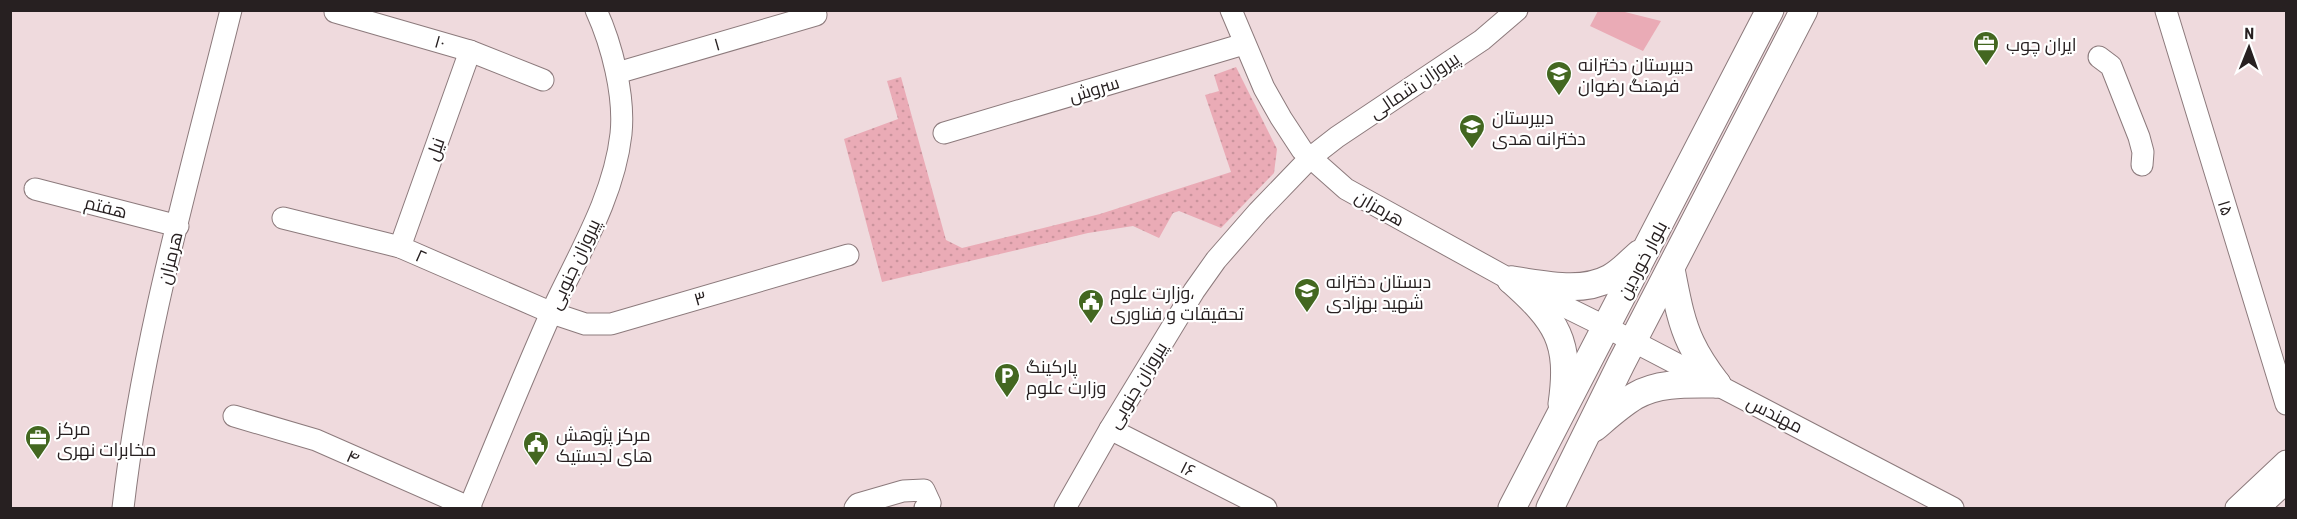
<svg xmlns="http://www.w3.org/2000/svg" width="2297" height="519" viewBox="0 0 2297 519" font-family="'Roboto Condensed',Cairo,sans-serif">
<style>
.green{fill:#eaabb6}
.park{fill:url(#park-dots)}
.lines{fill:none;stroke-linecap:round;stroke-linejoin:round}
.minor-casing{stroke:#8c7a7c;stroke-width:23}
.major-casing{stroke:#8c7a7c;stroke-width:29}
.minor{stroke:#fff;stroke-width:21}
.major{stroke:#fff;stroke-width:27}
.labels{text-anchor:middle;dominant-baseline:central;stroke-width:4.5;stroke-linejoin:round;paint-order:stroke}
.street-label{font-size:18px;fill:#272021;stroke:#fff}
.poi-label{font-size:18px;fill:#272021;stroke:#fff;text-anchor:start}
</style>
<defs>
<pattern id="park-dots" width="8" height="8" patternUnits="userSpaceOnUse" patternTransform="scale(1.5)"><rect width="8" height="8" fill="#eaabb6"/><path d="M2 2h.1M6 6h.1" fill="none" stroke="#c9939c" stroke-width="1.8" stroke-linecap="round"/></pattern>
</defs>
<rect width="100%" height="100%" fill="#efdadd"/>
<!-- green -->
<path class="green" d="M1598 11H1621L1661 21 1643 51 1590 26Z"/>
<!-- park -->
<path class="park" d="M1236 67 1277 149 1274 173 1221 228 1179 211 1173 213 1159 238 1133 226 1088 233 882 282 844 139 898 119 887 81 901 77 946 240 962 248 1100 214 1231 172 1205 95 1219 91 1214 75Z"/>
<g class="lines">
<defs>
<g id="minor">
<path d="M1231 10 1264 88 1281 118 1302 150 1346 189 1511 280 1606 327 1953 508"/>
<path d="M2166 11 2286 404"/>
<path d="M335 12 470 51 543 80"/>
<path d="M2099 57 2111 66 2139 137 2143 152 2142 165"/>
<path d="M617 73 816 15"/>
<path d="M944 133 1244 44"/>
<path d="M35 189 178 226"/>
<path d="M283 218 400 247 552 313 585 324H611L848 255"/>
<path d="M400 247 470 51"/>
<path d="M234 416 316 440 471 508"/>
<path d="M1110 429 1266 508"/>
<path d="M123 508C142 340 190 175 231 10"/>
<path d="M469 508C496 443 523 376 552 311 578 255 614 197 621 134 625 96 612 45 596 10"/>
<path d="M855 508 858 504 903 491 924 490 930 503 925 508"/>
<path d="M1065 508 1110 429 1194 291 1216 260 1258 212 1310 158 1337 137 1482 40 1517 10"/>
<path d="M2236 508 2286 461"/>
<path d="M2259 508 2286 483"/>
</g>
<g id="major">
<path d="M1671 269C1676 294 1680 320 1691 343 1698 358 1707 371 1717 384"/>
<path d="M1511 280C1557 321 1571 341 1562 404"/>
<path d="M1511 280C1542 284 1581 294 1610 278 1621 272 1630 262 1639 254"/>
<path d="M1594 428C1607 417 1620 405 1635 396 1659 382 1689 384 1717 384"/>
<path d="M1512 508 1770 10"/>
<path d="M1550 508 1621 364 1804 10"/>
</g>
</defs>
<!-- minor casing -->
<use href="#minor" class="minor-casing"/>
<!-- major casing -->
<use href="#major" class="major-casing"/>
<!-- minor -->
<use href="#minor" class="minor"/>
<!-- major -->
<use href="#major" class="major"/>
</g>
<!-- icons -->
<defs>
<symbol id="office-pin" viewBox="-11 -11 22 30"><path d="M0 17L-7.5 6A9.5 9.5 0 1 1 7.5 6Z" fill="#436720" stroke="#fff"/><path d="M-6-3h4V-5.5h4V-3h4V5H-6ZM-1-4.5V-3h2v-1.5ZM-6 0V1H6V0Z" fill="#fff"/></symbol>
<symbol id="school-pin" viewBox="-11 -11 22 30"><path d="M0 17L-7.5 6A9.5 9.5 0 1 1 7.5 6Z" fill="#436720" stroke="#fff"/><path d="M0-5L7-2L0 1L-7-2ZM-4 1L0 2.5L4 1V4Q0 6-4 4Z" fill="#fff"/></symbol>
<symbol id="civic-pin" viewBox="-11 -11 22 30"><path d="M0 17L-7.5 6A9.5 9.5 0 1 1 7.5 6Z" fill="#436720" stroke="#fff"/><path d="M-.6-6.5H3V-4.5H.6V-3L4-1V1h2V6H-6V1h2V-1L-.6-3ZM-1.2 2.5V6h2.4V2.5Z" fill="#fff"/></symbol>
<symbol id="parking-pin" viewBox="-11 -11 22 30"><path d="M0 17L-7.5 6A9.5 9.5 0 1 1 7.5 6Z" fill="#436720" stroke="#fff"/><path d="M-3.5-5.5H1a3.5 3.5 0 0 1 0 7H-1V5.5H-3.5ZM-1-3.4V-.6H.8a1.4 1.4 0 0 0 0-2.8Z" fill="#fff"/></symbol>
</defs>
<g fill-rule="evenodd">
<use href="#office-pin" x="1971" y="29" width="30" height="40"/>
<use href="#school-pin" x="1544" y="59" width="30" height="40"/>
<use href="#school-pin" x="1457" y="112" width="30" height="40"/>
<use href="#school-pin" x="1292" y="276" width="30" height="40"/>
<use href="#civic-pin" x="1076" y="287" width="30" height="40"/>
<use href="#parking-pin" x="992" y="361" width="30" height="40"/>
<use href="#office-pin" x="23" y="423" width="30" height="40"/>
<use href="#civic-pin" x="521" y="429" width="30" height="40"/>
</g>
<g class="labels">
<!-- street labels -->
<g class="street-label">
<text transform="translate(440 42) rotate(16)">۱۰</text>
<text transform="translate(717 44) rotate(-16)">۱</text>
<text transform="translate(1414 85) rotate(-34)">پیروزان شمالی</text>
<text transform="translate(1094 89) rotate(-17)">سروش</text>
<text transform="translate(435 149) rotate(-70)">نیل</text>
<text transform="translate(106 207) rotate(14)">هفتم</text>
<text transform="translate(1380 208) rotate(30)">هرمزان</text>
<text transform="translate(2226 208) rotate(73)">۱۵</text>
<text transform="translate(421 256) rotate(24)">۲</text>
<text transform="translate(170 258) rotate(-76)">هرمزان</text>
<text transform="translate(1642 260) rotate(-62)">بلوار خوردین</text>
<text transform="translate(574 264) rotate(-65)">پیروزان جنوبی</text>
<text transform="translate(700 298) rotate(-16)">۳</text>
<text transform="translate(1137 385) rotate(-59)">پیروزان جنوبی</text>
<text transform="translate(1775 414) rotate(27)">مهندس</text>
<text transform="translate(353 457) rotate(24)">۴</text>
<text transform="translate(1188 469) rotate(27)">۱۶</text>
</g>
<!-- poi labels -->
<g class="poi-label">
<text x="2006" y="44">ایران چوب</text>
<text x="1578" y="64">دبیرستان دخترانه<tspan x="1578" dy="21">فرهنگ رضوان</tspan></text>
<text x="1492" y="117">دبیرستان<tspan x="1492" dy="21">دخترانه هدی</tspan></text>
<text x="1326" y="281">دبستان دخترانه<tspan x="1326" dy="21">شهید بهزادی</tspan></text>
<text x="1110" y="292">وزارت علوم،<tspan x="1110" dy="21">تحقیقات و فناوری</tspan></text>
<text x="1026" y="366">پارکینگ<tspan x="1026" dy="21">وزارت علوم</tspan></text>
<text x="57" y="428">مرکز<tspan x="57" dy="21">مخابرات نهری</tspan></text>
<text x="556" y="434">مرکز پژوهش<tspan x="556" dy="21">های لجستیک</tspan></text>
</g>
</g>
<!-- border -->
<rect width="2297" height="519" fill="none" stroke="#272021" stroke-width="24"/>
<!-- north arrow -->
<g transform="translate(2249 48) rotate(1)" stroke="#ffffff" stroke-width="4.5" paint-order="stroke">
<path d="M0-4.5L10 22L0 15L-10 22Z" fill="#272021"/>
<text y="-9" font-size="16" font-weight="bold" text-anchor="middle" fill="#272021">N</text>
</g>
</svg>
